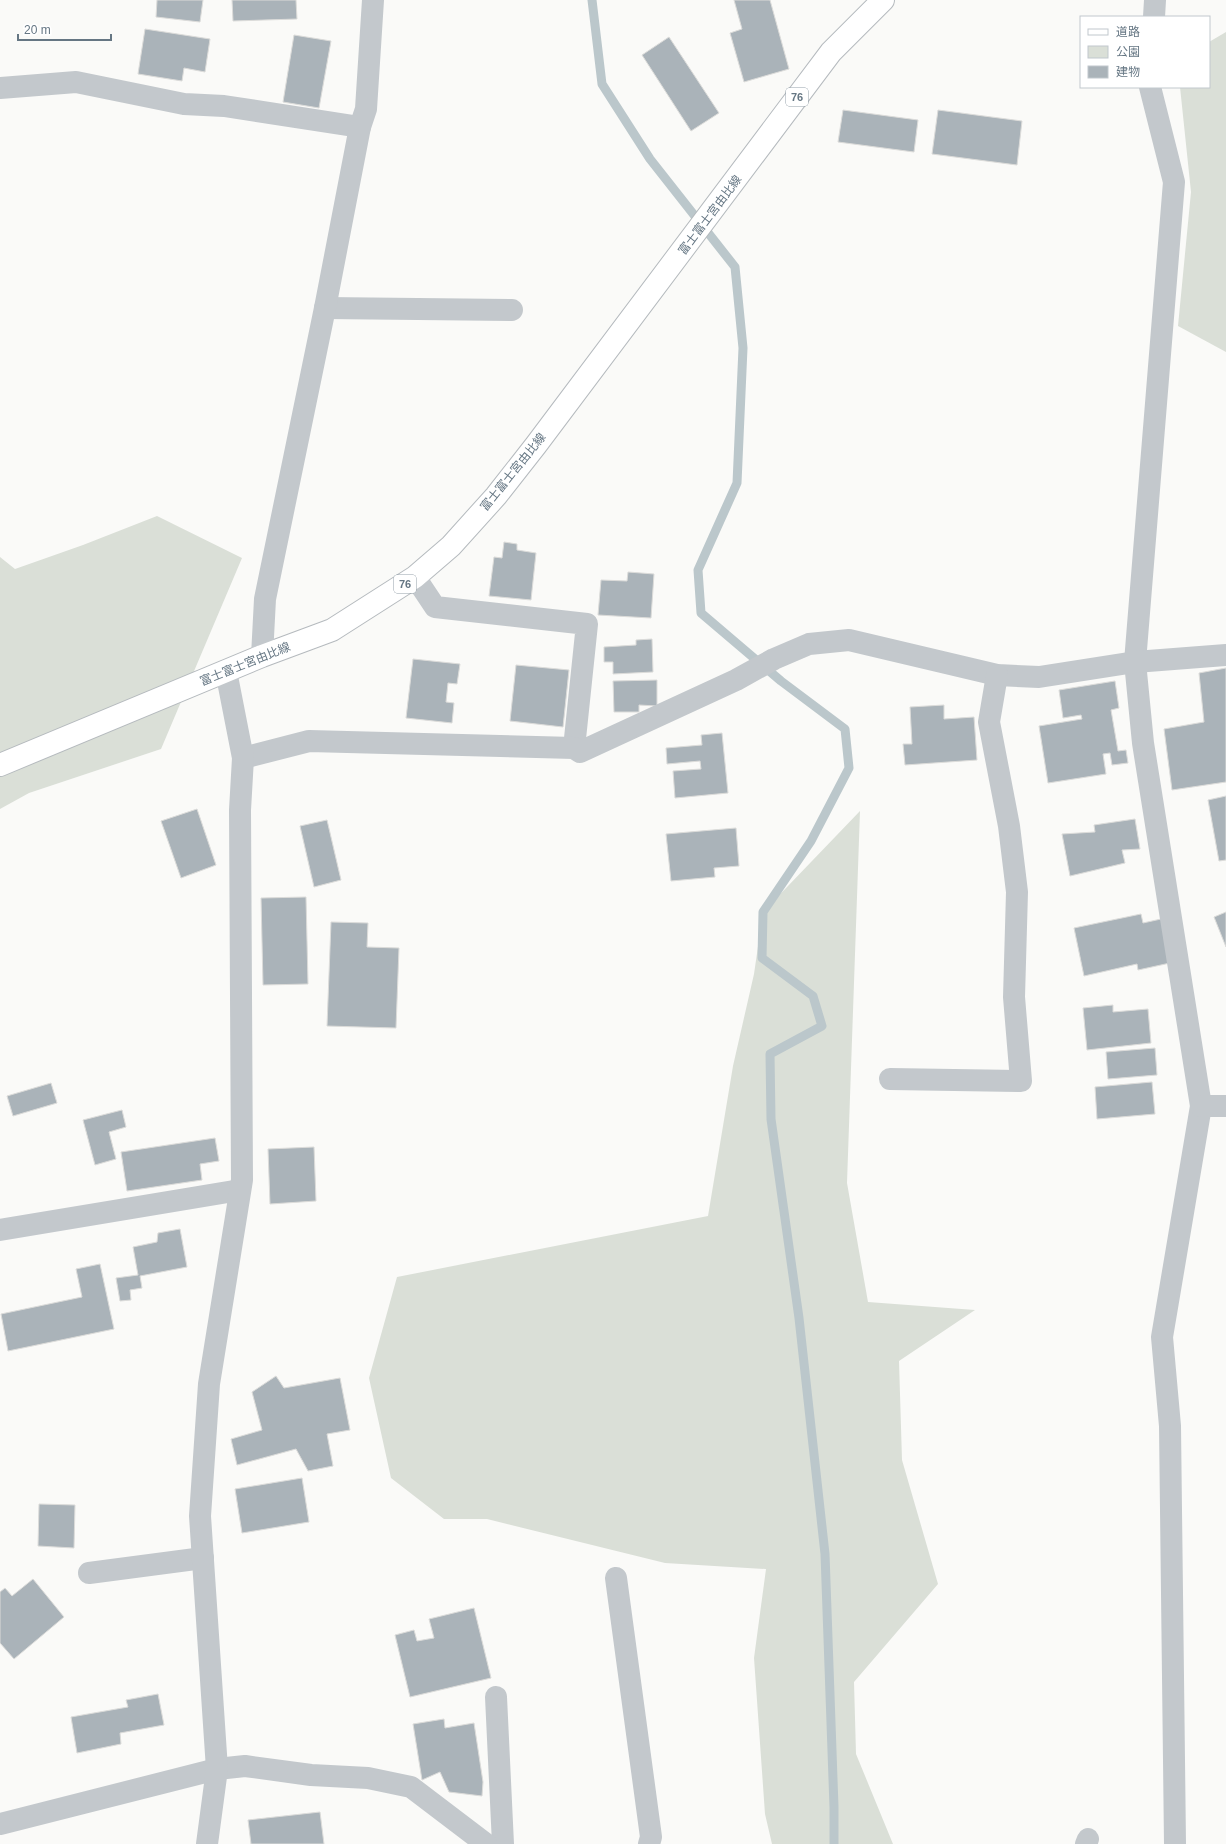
<svg xmlns="http://www.w3.org/2000/svg" width="1226" height="1844" viewBox="0 0 1226 1844" font-family="Arial,'Noto Sans JP',sans-serif">
<style>
.green{fill:#dadfd7}
.lines{fill:none;stroke-linecap:round;stroke-linejoin:round}
.stream{stroke:#bbc7cb;stroke-width:9}
.building{fill:#aab3b9;stroke:#dcdcda}
.major-casing{stroke:#b5babe;stroke-width:24}
.minor{stroke:#c3c8cc;stroke-width:22}
.major{stroke:#fff;stroke-width:22}
.labels{text-anchor:middle;dominant-baseline:central;stroke-width:4;stroke-linejoin:round;paint-order:stroke}
.shield{fill:#fff;stroke:#939fa8;stroke-width:1}
.shield-label{font-size:11px;font-weight:bold;fill:#657683}
.street-label{font-size:12px;fill:#657683;stroke:#fff}
</style>
<rect width="100%" height="100%" fill="#fafaf8"/>
<!-- green -->
<g class="green">
<path d="M1226 32V352L1178 326 1191 192 1180 87H1209V42Z"/>
<path d="M157 516 242 558 161 749 29 793 0 809V557L15 569 83 545Z"/>
<path d="M860 811 847 1183 868 1302 975 1310 899 1361 902 1460 938 1584 854 1682 856 1754 893 1844H772L765 1814 754 1658 766 1569 665 1563 487 1519H444L391 1478 369 1378 397 1277 708 1216 733 1066 754 974 763 912Z"/>
</g>
<g class="lines">
<!-- stream -->
<path class="stream" d="M592 0 602 84 650 159 735 267 743 348 737 483 698 570 701 613 781 681 845 729 849 768 811 841 763 912 762 958 813 996 822 1026 770 1054 771 1119 799 1318 825 1554 834 1807V1844"/>
</g>
<!-- building -->
<g class="building">
<path d="M157 0H203L200 22 156 17Z"/>
<path d="M232 0H296L297 19 233 21Z"/>
<path d="M734 0H770L789 69 744 82 730 33 742 29Z"/>
<path d="M145 29 210 39 205 72 184 68 182 81 138 74Z"/>
<path d="M294 35 331 41 319 108 283 102Z"/>
<path d="M669 37 719 113 691 131 642 55Z"/>
<path d="M843 110 918 120 914 152 838 142Z"/>
<path d="M938 110 1022 121 1017 165 932 154Z"/>
<path d="M504 542 517 544V550L536 553 531 600 489 596 494 557 502 558Z"/>
<path d="M628 572 654 574 651 618 598 615 601 580 627 581Z"/>
<path d="M652 639 653 672 613 674V662H604V647L636 645V640Z"/>
<path d="M413 659 460 664 457 684 448 683 446 702 454 703 452 723 406 718Z"/>
<path d="M516 665 569 670 563 727 510 721Z"/>
<path d="M1226 668V782L1172 790 1164 729 1204 722 1199 673Z"/>
<path d="M657 680V706L639 705V712H614L613 681Z"/>
<path d="M1115 681 1119 708 1111 710 1118 751 1126 750 1128 763 1112 765 1110 753 1103 754 1106 774 1048 783 1039 726 1082 719 1081 715 1063 718 1059 690Z"/>
<path d="M944 705V719L974 717 977 760 905 765 903 744H912L910 707Z"/>
<path d="M722 733 728 793 675 798 673 771 701 769 700 761 667 764 666 748 702 745 701 735Z"/>
<path d="M1226 796V860L1219 861 1208 800Z"/>
<path d="M197 809 216 865 181 878 161 821Z"/>
<path d="M1135 819 1140 849 1122 850 1125 863 1070 876 1062 834 1095 832 1094 825Z"/>
<path d="M327 820 341 880 314 887 300 826Z"/>
<path d="M736 828 739 866 714 868 715 877 671 881 666 834Z"/>
<path d="M306 897 308 984 263 985 261 898Z"/>
<path d="M1226 912V947L1214 917Z"/>
<path d="M1141 914 1143 923 1161 919 1170 963 1138 970 1137 964 1084 976 1074 928Z"/>
<path d="M331 922 368 923 367 947 399 948 396 1028 327 1026Z"/>
<path d="M1113 1005V1012L1148 1009 1151 1043 1087 1050 1083 1008Z"/>
<path d="M1155 1048 1157 1075 1108 1079 1106 1052Z"/>
<path d="M1152 1082 1155 1114 1097 1119 1095 1087Z"/>
<path d="M51 1083 57 1103 13 1116 7 1096Z"/>
<path d="M122 1110 126 1127 109 1132 116 1159 95 1165 83 1120Z"/>
<path d="M215 1138 219 1161 200 1164 202 1180 127 1191 121 1152Z"/>
<path d="M314 1147 316 1201 270 1204 268 1149Z"/>
<path d="M180 1229 187 1267 140 1276 142 1288 130 1290 131 1300 120 1301 116 1278 138 1275 133 1247 157 1242 158 1233Z"/>
<path d="M100 1264 114 1329 8 1351 1 1314 82 1297 76 1269Z"/>
<path d="M276 1376 284 1388 340 1378 350 1430 327 1434 333 1466 308 1471 296 1449 237 1465 231 1439 262 1430 252 1392Z"/>
<path d="M302 1478 309 1522 242 1533 235 1489Z"/>
<path d="M39 1504 75 1505 74 1548 38 1546Z"/>
<path d="M33 1579 64 1617 14 1659 0 1643V1592L5 1588 12 1596Z"/>
<path d="M474 1608 491 1678 410 1697 395 1635 414 1630 417 1641 434 1638 429 1619Z"/>
<path d="M158 1694 164 1725 120 1733 121 1744 77 1753 71 1717 128 1707 126 1700Z"/>
<path d="M444 1719 445 1728 474 1723 483 1782 482 1796 449 1792 440 1772 422 1780 413 1724Z"/>
<path d="M320 1812 324 1844H251L248 1820Z"/>
</g>
<g class="lines">
<defs>
<path id="major" d="M0 765 262 656 332 630 415 577 451 546 496 496 536 445 831 52 883 0"/>
</defs>
<!-- major casing -->
<use href="#major" class="major-casing"/>
<!-- minor -->
<g class="minor">
<path d="M1154 17 1155 0"/>
<path d="M1150 87 1174 182 1135 662 1143 743 1201 1106 1162 1337 1170 1426 1175 1844"/>
<path d="M0 88 76 82 184 104 224 106 360 127"/>
<path d="M325 308 512 310"/>
<path d="M415 577 435 607 587 624 574 748"/>
<path d="M262 656 265 599 325 308 360 127 366 109 373 0"/>
<path d="M243 758 309 741 574 748 580 752 736 680 774 659 809 644 849 640 997 675 1039 677 1135 662 1226 655"/>
<path d="M890 1079 1021 1081 1014 997 1017 892 1009 826 989 722 997 675"/>
<path d="M1201 1106H1226"/>
<path d="M0 1230 240 1190"/>
<path d="M89 1573 203 1558"/>
<path d="M616 1578 651 1837 649 1844"/>
<path d="M496 1697 503 1844"/>
<path d="M0 1824 217 1769 245 1766 311 1775 368 1778 411 1787 486 1844"/>
<path d="M207 1844 217 1769 200 1516 209 1384 242 1180 240 810 243 758 226 671"/>
<path d="M1086 1844 1088 1839"/>
</g>
<!-- major -->
<use href="#major" class="major"/>
</g>
<g class="labels">
<!-- shield labels -->
<g class="shield">
<rect x="786" y="88" width="22" height="18" rx="3"/>
<rect x="394" y="575" width="22" height="18" rx="3"/>
</g>
<g class="shield-label">
<text x="797" y="97">76</text>
<text x="405" y="584">76</text>
</g>
<!-- street labels -->
<g class="street-label">
<text transform="translate(710 215) rotate(-53)">富士富士宮由比線</text>
<text transform="translate(513 472) rotate(-51)">富士富士宮由比線</text>
<text transform="translate(245 664) rotate(-22)">富士富士宮由比線</text>
</g>
</g>
<!-- legend -->
<rect x="1080" y="16" width="130" height="72" fill="#ffffff" stroke="#c1c8cd"/>
<rect x="1088" y="29" width="20" height="6" fill="#ffffff" stroke="#c1c8cd"/>
<text x="1116" y="36" font-size="12" fill="#657683">道路</text>
<rect x="1088" y="46" width="20" height="12" fill="#dadfd7" stroke="#c1c8cd"/>
<text x="1116" y="56" font-size="12" fill="#657683">公園</text>
<rect x="1088" y="66" width="20" height="12" fill="#aab3b9" stroke="#c1c8cd"/>
<text x="1116" y="76" font-size="12" fill="#657683">建物</text>
<!-- scale -->
<path d="M18 34v6h93v-6" fill="none" stroke="#657683" stroke-width="2"/>
<text x="24" y="34" font-size="12" fill="#657683" stroke="#ffffff" stroke-width="3" paint-order="stroke">20 m</text>
</svg>
